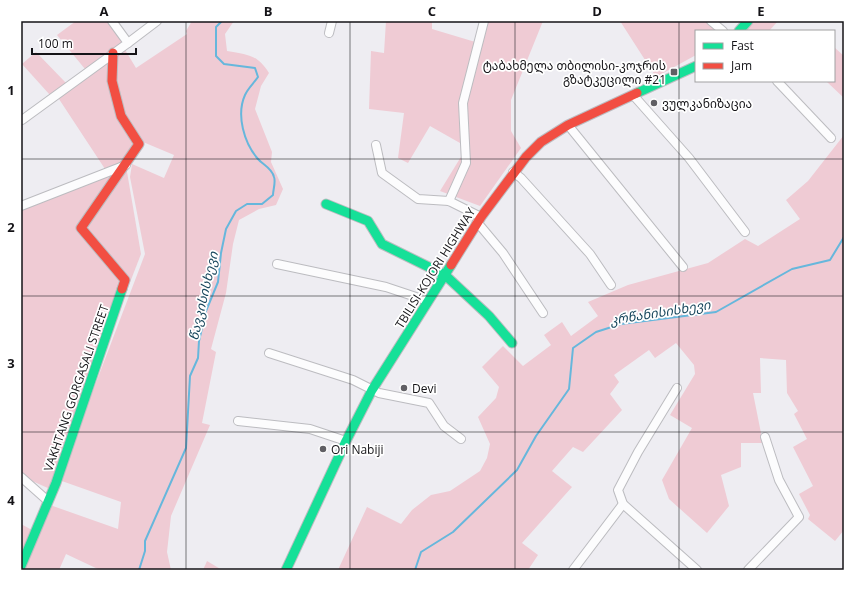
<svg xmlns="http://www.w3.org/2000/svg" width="865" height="591" viewBox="0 0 865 591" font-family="'Open Sans','Noto Sans Georgian',sans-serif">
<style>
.green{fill:#efcbd4}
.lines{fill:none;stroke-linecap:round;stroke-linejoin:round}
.stream{stroke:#66b7dc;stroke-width:2}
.street-casing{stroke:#bcbcc0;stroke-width:10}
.fast-casing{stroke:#bcbcc0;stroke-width:11}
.jam-casing{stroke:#bcbcc0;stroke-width:11}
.street{stroke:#fcfcfd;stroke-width:8}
.fast{stroke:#16e098;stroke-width:9}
.jam{stroke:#f24e42;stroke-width:9}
.grid{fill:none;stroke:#141317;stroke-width:1;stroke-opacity:0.55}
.poi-dot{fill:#605f64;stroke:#fff;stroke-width:1.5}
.labels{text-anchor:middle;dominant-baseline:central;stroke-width:3.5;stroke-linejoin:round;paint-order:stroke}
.poi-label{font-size:12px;fill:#141317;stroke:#fff;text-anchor:start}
.street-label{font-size:12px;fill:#141317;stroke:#fff}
.water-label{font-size:13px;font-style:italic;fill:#19475d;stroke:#fff}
.neatline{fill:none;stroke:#141317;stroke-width:1.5}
.grid-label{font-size:13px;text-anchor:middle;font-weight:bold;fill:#141317}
</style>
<rect width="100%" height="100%" fill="#eeedf2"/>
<!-- green -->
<g class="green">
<path d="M76 21H109L125 43 85 69 57 35Z"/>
<path d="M192 21H234L225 34 227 51C248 55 257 54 269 73L261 86 255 109 272 152 271 162 283 189 276 205 259 209 239 220 233 244 226 293 211 349 216 352 202 423 210 425 171 516 167 552 171 570H100L66 554 59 570H22L50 505 118 529 121 502 59 480 145 254 130 177 132 164 164 178 174 155 143 142 123 115 114 81 115 54 124 48 136 68 187 34 186 31Z"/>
<path d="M386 21H432V29L482 44 488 21H543L511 100V131L521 148 480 206 440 191 467 147 430 126 408 163 398 158 404 113 369 109 371 51 384 53Z"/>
<path d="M620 21H709L720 31H696V55L656 77Z"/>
<path d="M752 21H778L769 31H743Z"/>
<path d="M834 47 844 56V98L826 81H834Z"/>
<path d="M36 52 66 83 50 95 22 64Z"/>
<path d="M111 57 110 80 136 144 125 163 105 169 57 96Z"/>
<path d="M844 135V530L835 541 808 519 810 515 799 494 813 486 793 447 807 439 794 414 798 411 787 393 786 360 760 358 761 393H753L763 443H741V467L721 475 729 506 707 533 669 499 662 480 692 428 670 415 695 374 694 365 676 343 655 358 649 350 614 375 619 382 610 394 622 410 583 452 573 447 552 471 572 487 522 543 538 555 528 570H338L367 507 401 524 412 510 431 495 450 491 480 471 487 458 490 444 478 417 496 398 499 387 482 367 503 346 523 366 551 345 544 335 562 322 571 336 598 316 588 302 628 285 708 263 745 239 758 246 800 219 786 200 808 181Z"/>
<path d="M126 166 141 254 50 489 21 476V208Z"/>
<path d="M21 524 32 530 21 557Z"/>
<path d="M207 561 222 570H203Z"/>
</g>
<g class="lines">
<!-- stream -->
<g class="stream">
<path d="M139 570 145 551V541L186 448 190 376 198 358 199 341 206 311 218 282 221 253 226 229 236 211 247 204H262L273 195C273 190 276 182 274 177 272 168 263 165 258 159 244 143 236 115 245 95 248 88 254 83 258 77L255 68 224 64 216 56V27L222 21"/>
<path d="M415 570 421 552 453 532 517 470 536 436 569 389 573 348 596 332 621 324 716 312 792 269 830 260 844 237"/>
</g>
<defs>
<g id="street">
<path d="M711 21 723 31"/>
<path d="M329 33 332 21"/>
<path d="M128 43 157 21"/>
<path d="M777 81 831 138"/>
<path d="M634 96 689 158 745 232"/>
<path d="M22 120 128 43 112 21"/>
<path d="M568 125 683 267"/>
<path d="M376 145 382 173 418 199 449 201 481 217"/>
<path d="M513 172 521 178 590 254 611 285"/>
<path d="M449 201 466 163 463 103 484 21"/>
<path d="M21 206 126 165"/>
<path d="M477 222 503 253 543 313"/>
<path d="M277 264 386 287 428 301"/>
<path d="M269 353 353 380 379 393 429 403 444 426 461 439"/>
<path d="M677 388 638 452 618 490 623 504 697 570"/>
<path d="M238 421 310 429 346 441"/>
<path d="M21 477 48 501"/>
<path d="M573 570 623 504"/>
<path d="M748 570 799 517 779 480 765 437"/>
</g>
<g id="fast">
<path d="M739 31 748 21"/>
<path d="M637 93 696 66"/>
<path d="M326 204 368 221 382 244 445 275 489 316 512 343"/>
<path d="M21 566 56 483 122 289"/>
<path d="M286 570 346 441 372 390 451 265"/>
</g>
<g id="jam">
<path d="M113 53 112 81 121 116 139 144 81 228 125 280 122 289"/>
<path d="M451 265 481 217 526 157 541 142 568 125 637 93"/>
</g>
</defs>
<!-- street casing -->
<use href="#street" class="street-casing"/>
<!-- fast casing -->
<use href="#fast" class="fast-casing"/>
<!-- jam casing -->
<use href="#jam" class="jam-casing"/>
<!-- street -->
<use href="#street" class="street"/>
<!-- fast -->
<use href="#fast" class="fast"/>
<!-- jam -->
<use href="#jam" class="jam"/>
</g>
<!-- grid -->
<path class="grid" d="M186 21V570M350 21V570M515 21V570M679 21V570M21 159H844M21 296H844M21 432H844"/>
<!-- markers -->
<g class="poi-dot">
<rect x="670" y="68" width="8" height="8" rx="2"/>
<circle cx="654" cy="103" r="4"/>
<circle cx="404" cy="388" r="4"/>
<circle cx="323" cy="449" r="4"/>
</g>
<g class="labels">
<!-- poi labels -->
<g class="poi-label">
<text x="666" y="65" text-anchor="end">ტაბახმელა თბილისი-კოჯრის<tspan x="666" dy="14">გზატკეცილი #21</tspan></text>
<text x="662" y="103">ვულკანიზაცია</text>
<text x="412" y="388">Devi</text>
<text x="331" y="449">Ori Nabiji</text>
</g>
<!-- street labels -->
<g class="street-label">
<text transform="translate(435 268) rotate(-58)">TBILISI-KOJORI HIGHWAY</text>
<text transform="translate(76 388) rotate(-71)">VAKHTANG GORGASALI STREET</text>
</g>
<!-- water labels -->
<g class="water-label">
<text transform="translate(203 296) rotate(-77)">წავკისისხევი</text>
<text transform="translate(660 312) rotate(-9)">კრწანისისხევი</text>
</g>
</g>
<!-- border -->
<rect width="865" height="591" fill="none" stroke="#ffffff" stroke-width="44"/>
<!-- legend -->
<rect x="695" y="30" width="140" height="52" fill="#ffffff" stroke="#a1a1a2"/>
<rect x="703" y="43" width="20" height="6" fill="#16e098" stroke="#a1a1a2"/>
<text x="731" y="50" font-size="12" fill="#141317">Fast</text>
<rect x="703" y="63" width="20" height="6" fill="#f24e42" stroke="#a1a1a2"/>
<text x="731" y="70" font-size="12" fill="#141317">Jam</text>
<!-- scale -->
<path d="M32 48v6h104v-6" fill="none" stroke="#141317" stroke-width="2"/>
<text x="38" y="48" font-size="12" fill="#141317" stroke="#ffffff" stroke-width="3" paint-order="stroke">100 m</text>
<rect x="22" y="22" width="821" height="547" class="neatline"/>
<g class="grid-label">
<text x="104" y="16">A</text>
<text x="268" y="16">B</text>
<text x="432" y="16">C</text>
<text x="597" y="16">D</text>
<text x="761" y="16">E</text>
<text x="11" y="95">1</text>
<text x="11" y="232">2</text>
<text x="11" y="368">3</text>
<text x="11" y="505">4</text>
</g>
</svg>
